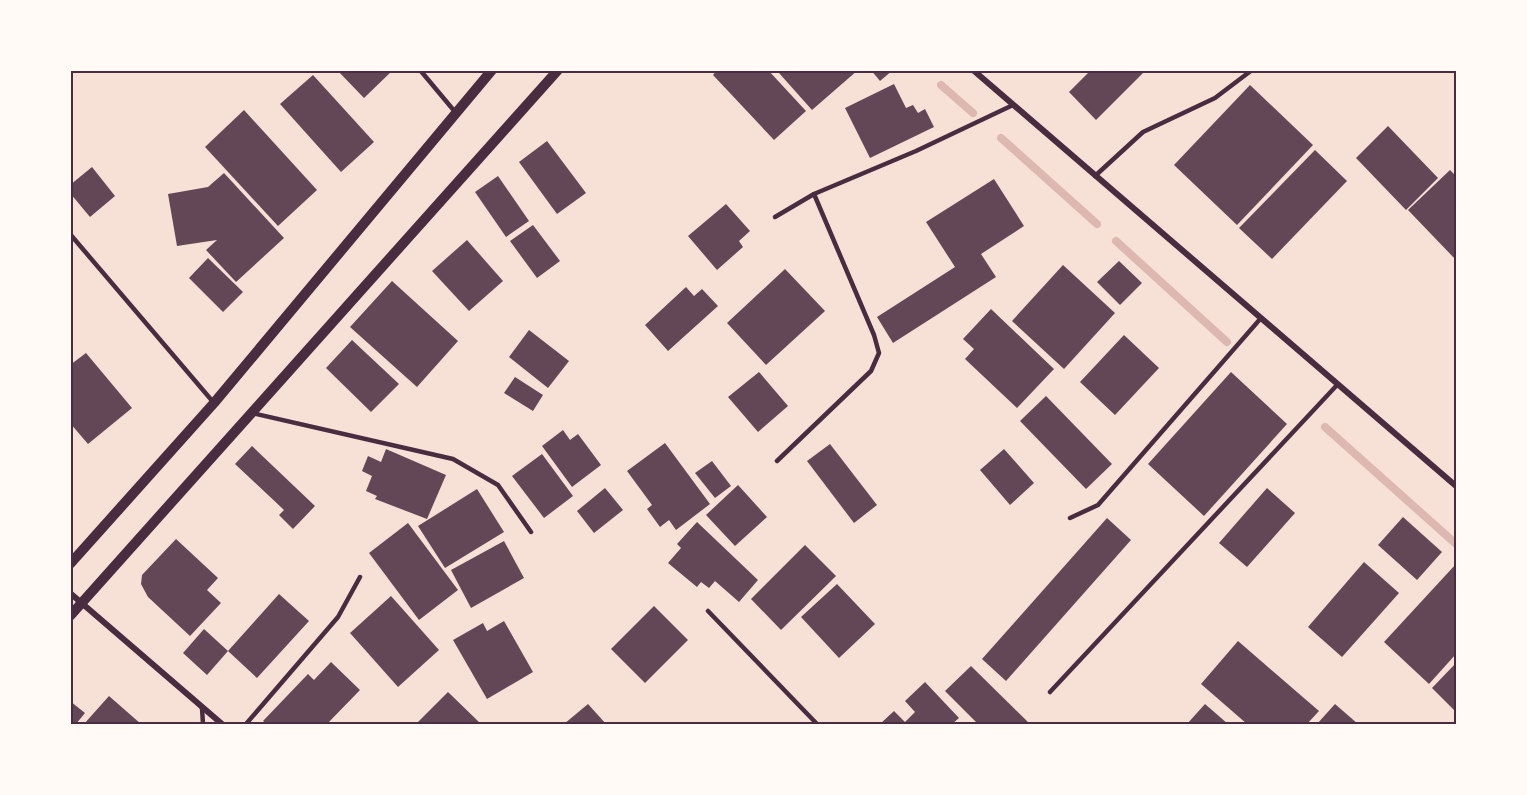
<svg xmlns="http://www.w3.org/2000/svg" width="1527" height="795" viewBox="0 0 1527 795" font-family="Arial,sans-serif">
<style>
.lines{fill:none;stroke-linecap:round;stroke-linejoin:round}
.stream{stroke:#dcb8b0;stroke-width:8}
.building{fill:#644757}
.service{stroke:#4a2c40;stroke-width:4.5}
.minor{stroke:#4a2c40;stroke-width:6}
.tertiary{stroke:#4a2c40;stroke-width:10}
.neatline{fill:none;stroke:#4a2c40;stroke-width:2}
</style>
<rect width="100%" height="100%" fill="#f7e1d7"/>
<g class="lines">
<!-- stream -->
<g class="stream">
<path d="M941 85 973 113"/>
<path d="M1001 138 1097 224"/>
<path d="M1116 241 1227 342"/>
<path d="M1325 427 1456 544"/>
</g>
</g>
<!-- building -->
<g class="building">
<path d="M337 70H393L364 98Z"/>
<path d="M717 70H768L806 111 774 140 713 75Z"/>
<path d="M782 70H858L812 110 779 73Z"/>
<path d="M871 70H893L880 81Z"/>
<path d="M1091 70H1146L1096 120 1069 92Z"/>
<path d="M313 75 374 142 341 172 280 104Z"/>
<path d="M894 84 906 108 913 105 918 113 925 109 934 127 870 158 845 108Z"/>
<path d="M1250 85 1313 145 1237 225 1174 165Z"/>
<path d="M244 110 317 190 278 226 205 147Z"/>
<path d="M1388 126 1438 178 1406 210 1356 158Z"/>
<path d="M547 141 586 193 557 214 519 162Z"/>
<path d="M1315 150 1347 181 1272 259 1239 228Z"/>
<path d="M92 167 115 196 90 217 70 193V185Z"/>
<path d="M1450 170 1456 176V260L1408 210Z"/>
<path d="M224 173 284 238 236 282 206 250 217 240 177 246 168 194 208 187Z"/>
<path d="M498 176 529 221 506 237 475 192Z"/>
<path d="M994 179 1024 226 981 254 996 277 893 343 877 317 955 267 926 222Z"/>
<path d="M726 204 750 231 739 241 743 247 717 270 688 236Z"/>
<path d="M533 225 560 261 537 278 510 241Z"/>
<path d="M467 240 503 281 469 311 432 271Z"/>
<path d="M208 258 243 292 223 312 189 278Z"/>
<path d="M1119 261 1142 283 1120 305 1097 282Z"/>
<path d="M1063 265 1115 313 1064 369 1012 321Z"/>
<path d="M785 269 825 311 766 365 727 323Z"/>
<path d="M392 281 458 341 417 387 350 327Z"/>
<path d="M686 287 694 296 702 289 718 306 668 351 645 325Z"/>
<path d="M991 309 1054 369 1017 408 965 359 974 349 963 339Z"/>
<path d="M529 330 569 361 548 388 509 357Z"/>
<path d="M1124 335 1159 368 1115 415 1080 382Z"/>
<path d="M352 340 399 384 371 412 326 368Z"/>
<path d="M86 353 132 408 88 444 70 423V365Z"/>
<path d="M759 372 788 406 758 432 728 397Z"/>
<path d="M1231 372 1287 424 1204 516 1148 464Z"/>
<path d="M515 377 543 395 533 411 504 393Z"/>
<path d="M1046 396 1112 464 1086 489 1020 421Z"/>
<path d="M563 430 570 440 578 434 601 465 572 487 542 446Z"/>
<path d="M665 443 710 504 676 530 669 520 660 527 647 509 652 505 627 471Z"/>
<path d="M830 444 877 505 854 523 807 461Z"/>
<path d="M252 446 315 506 293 529 279 515 284 510 235 464Z"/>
<path d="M386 449 446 475 427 519 375 499 377 496 366 491 372 476 362 471 368 456 381 462Z"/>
<path d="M1004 449 1034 483 1010 505 980 470Z"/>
<path d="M542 454 573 496 544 518 512 476Z"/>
<path d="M712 461 731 486 715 498 695 473Z"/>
<path d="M738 485 767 517 735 546 706 515Z"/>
<path d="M605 488 623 510 594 533 577 511Z"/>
<path d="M1267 488 1295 513 1247 567 1219 543Z"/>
<path d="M477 489 504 532 445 568 418 526Z"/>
<path d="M1403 517 1442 552 1417 580 1378 545Z"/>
<path d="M1107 518 1131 540 1006 681 982 659Z"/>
<path d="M697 522 758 580 739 602 715 581 709 588 701 582 697 587 668 563 681 548 677 544Z"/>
<path d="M408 523 458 590 419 620 369 553Z"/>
<path d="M176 539 218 578 207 590 221 603 190 636 148 597 141 584 142 575Z"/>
<path d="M504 541 524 578 471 608 451 570Z"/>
<path d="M805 545 836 576 781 630 751 599Z"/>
<path d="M1364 562 1399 593 1342 657 1308 627Z"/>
<path d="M1456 564V654L1429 684 1384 642Z"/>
<path d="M837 584 875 624 839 658 801 617Z"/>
<path d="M279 594 309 621 257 678 228 651 207 675 183 653 204 629 228 651Z"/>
<path d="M391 596 439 650 398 687 350 633Z"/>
<path d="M654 606 688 640 645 683 611 649Z"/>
<path d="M504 621 533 672 487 699 453 640 483 623 487 631Z"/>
<path d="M1238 641 1319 711 1307 724H1247L1201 684Z"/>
<path d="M331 662 360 690 327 724H267L263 721 308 674 314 680Z"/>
<path d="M1456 663V712L1432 688Z"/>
<path d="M971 666 1030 724H978L945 691Z"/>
<path d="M925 682 959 718 952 724H880L894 711 905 722 915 712 905 701Z"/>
<path d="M448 692 481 724H416Z"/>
<path d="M109 696 141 724H84Z"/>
<path d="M70 701 85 713 76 724H70Z"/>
<path d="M588 704 606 724H564Z"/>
<path d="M1205 704 1228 724H1187Z"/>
<path d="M1335 704 1358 724H1317Z"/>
</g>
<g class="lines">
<!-- service -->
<g class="service">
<path d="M420 70 456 113"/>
<path d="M1095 176 1143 132 1215 98 1252 70"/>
<path d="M775 217 814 194 916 151 1013 105"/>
<path d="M70 234 214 403"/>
<path d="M252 413 453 459 498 485 531 532"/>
<path d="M777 461 871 371 879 353 874 335 814 194"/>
<path d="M1070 518 1098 505 1261 318"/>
<path d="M708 611 817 724"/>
<path d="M1050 692 1338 384"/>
<path d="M202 708 203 724"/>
<path d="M246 724 338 617 360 577"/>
</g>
<!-- minor -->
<g class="minor">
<path d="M973 70 1456 486"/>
<path d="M70 593 222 724"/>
</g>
<!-- tertiary -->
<g class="tertiary">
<path d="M70 564 214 403 492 70"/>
<path d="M70 616 558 70"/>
</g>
</g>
<!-- border -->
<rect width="1527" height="795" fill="none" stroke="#fffaf5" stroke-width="144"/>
<rect x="72" y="72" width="1383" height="651" class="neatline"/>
</svg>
